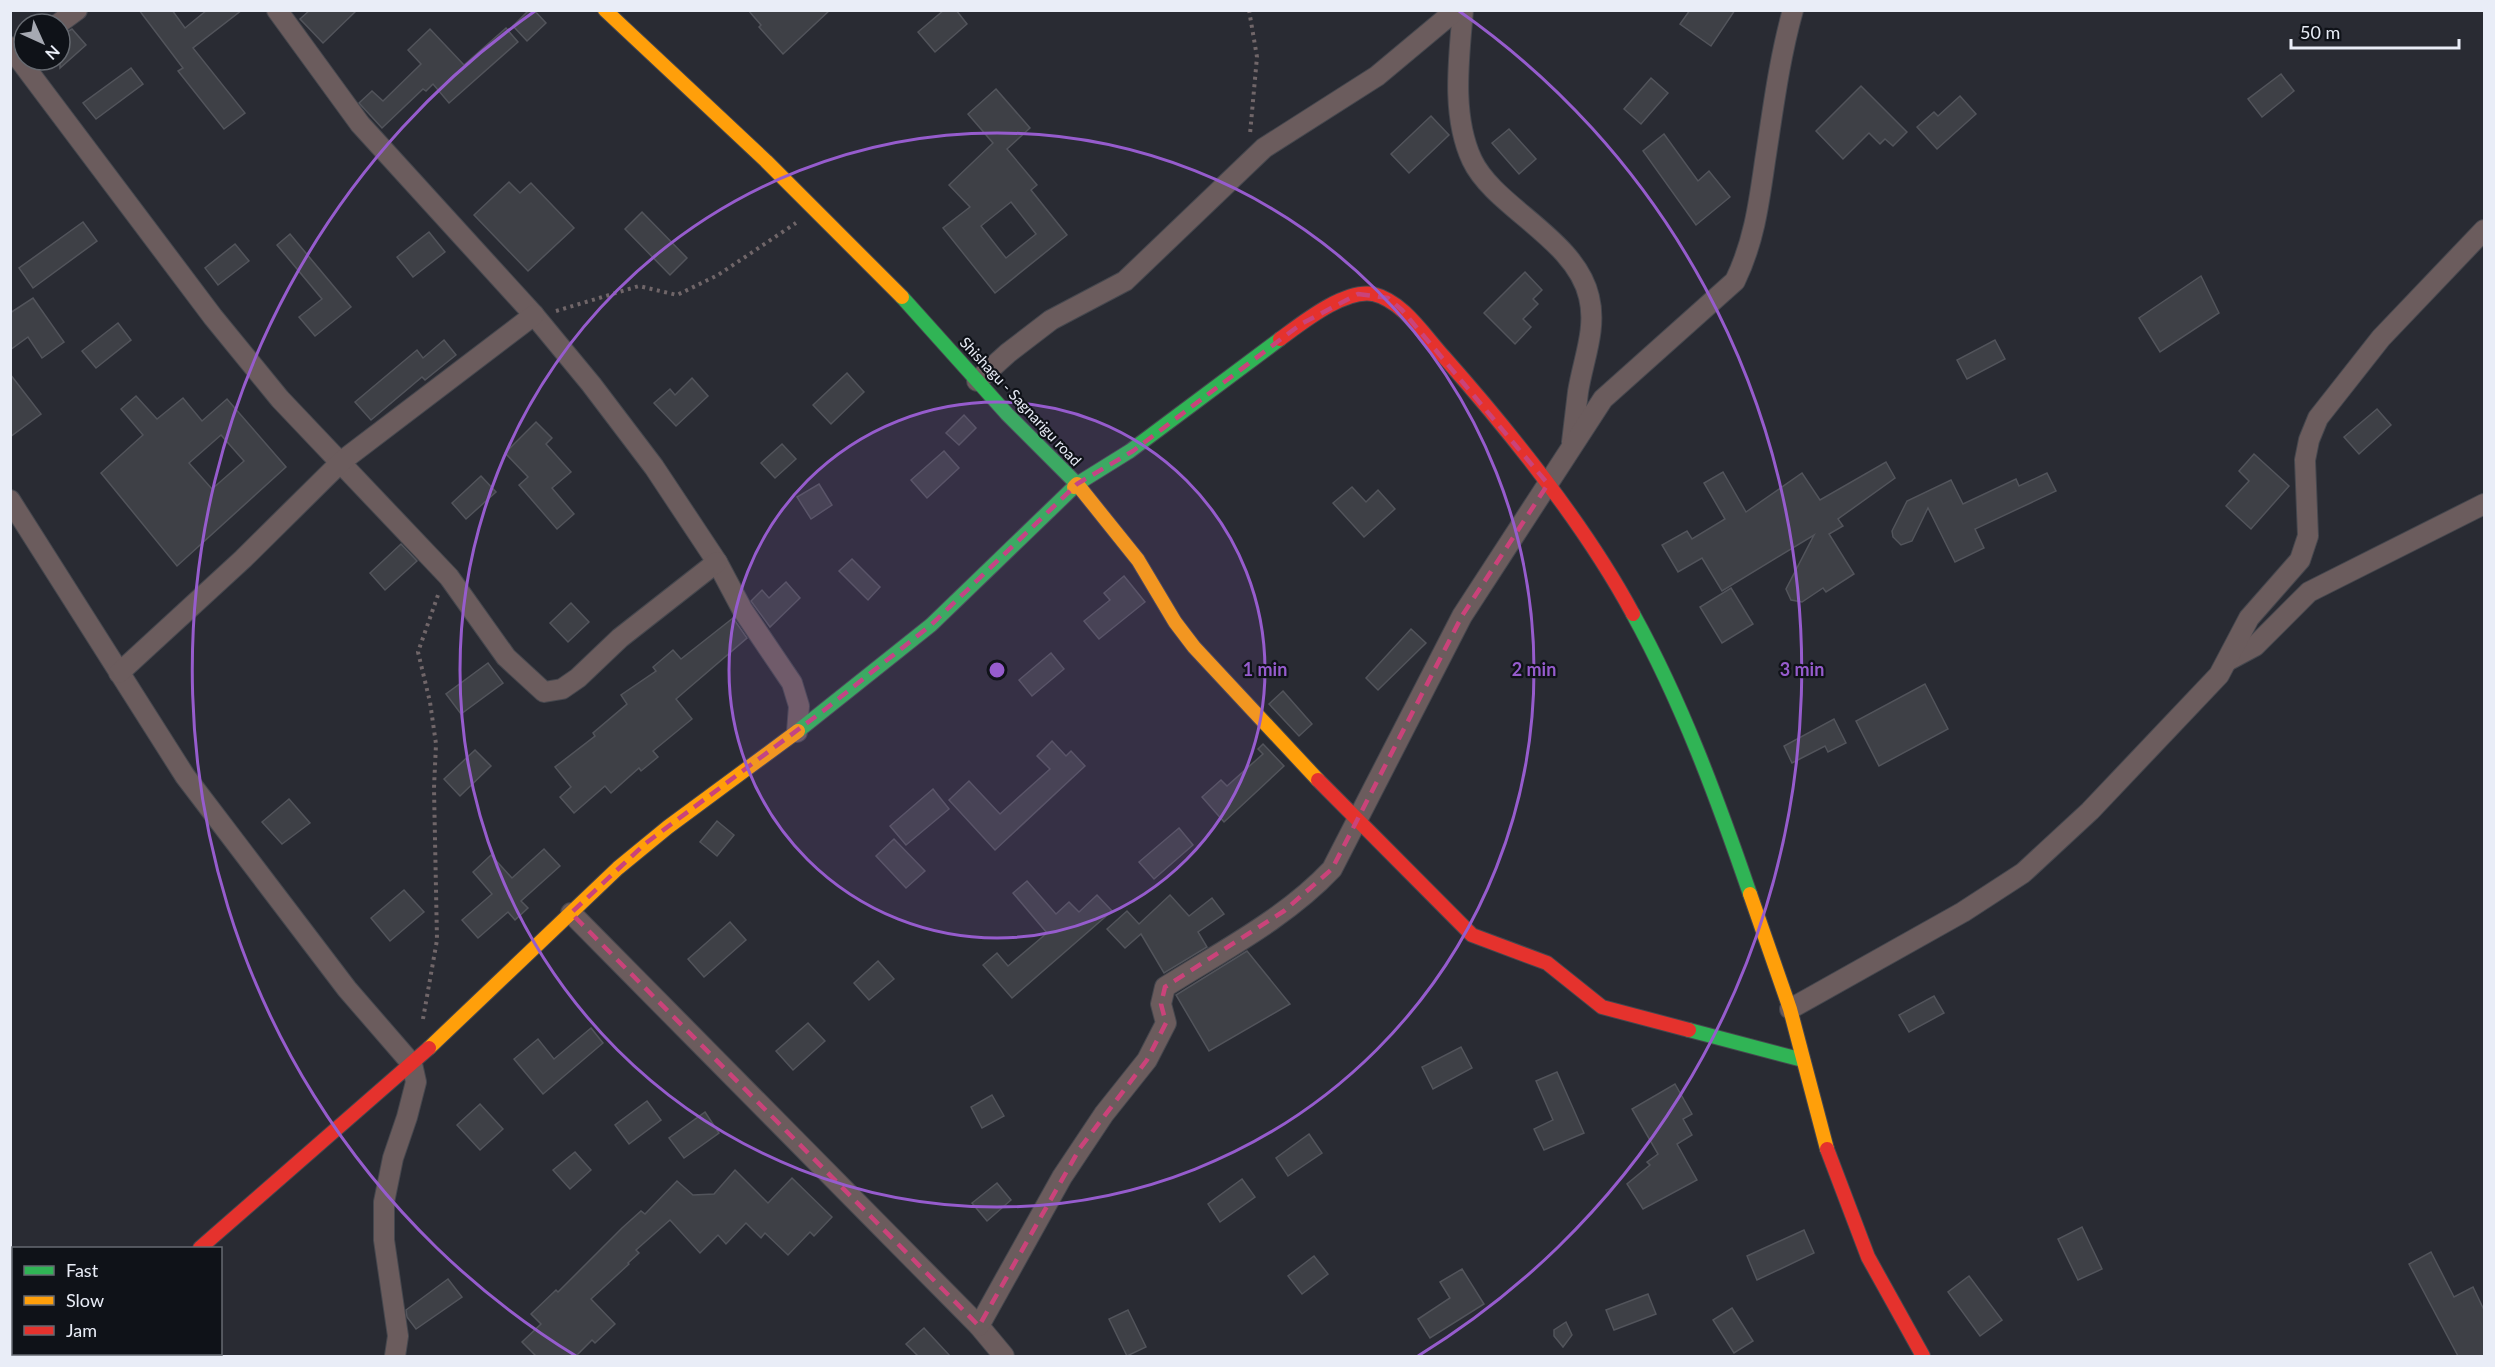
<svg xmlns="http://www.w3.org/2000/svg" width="2495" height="1367" viewBox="0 0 2495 1367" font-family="Lato,sans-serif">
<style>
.building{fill:#3e4046;stroke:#52545b;stroke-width:1.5;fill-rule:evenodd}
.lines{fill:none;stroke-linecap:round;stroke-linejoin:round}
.street-casing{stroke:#45474e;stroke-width:22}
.fast-casing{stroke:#45474e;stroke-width:16}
.slow-casing{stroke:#45474e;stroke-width:16}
.jam-casing{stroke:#45474e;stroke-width:16}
.path{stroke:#706669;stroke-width:4;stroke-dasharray:3 4.5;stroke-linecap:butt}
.street{stroke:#6b5c5d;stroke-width:20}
.fast{stroke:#30b455;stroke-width:14}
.slow{stroke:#ff9f0a;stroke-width:14}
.jam{stroke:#e5322d;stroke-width:14}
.marked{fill:none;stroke:#ca437a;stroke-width:4.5;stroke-dasharray:12 8;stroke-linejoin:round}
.ring{fill:none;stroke:#965ccd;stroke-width:3}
.labels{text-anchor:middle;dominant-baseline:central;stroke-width:4.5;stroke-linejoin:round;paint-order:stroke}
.street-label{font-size:15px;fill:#e9edf7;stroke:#0f1218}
.centre{fill:#965ccd;stroke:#0f1218;stroke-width:3}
.ring-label{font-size:18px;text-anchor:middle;font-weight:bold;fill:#965ccd;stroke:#0f1218;stroke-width:4.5;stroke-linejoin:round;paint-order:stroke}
</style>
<rect width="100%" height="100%" fill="#292b33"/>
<!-- building -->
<g class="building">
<path d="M139 10H172L185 28 207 10H242L193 48 245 113 224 129 178 71 183 68Z"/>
<path d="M310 10H357L323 43 300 19Z"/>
<path d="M529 10H534L546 23 527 41 513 26Z"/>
<path d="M748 10H830L783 54 759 27 761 25Z"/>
<path d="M944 10H956L967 24 935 52 918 32Z"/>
<path d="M1690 10H1735L1711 46 1680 24Z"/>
<path d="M506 28 518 42 449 103 433 84 426 91 423 89 382 128 359 103 372 91 383 101 421 64 408 50 430 29 464 65Z"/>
<path d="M72 29 86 45 60 68V36Z"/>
<path d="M131 68 143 84 96 119 83 103Z"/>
<path d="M2281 74 2294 91 2262 117 2248 99Z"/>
<path d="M1651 78 1668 93 1641 124 1624 109Z"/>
<path d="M1861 86 1907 132 1893 146 1885 139 1880 144 1869 133 1843 159 1816 131Z"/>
<path d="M996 89 1030 128 1007 149 1037 185 1031 190 1067 235 995 293 943 228 970 207 949 185 993 143 968 114ZM1011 202 1036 234 1006 258 981 226Z"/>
<path d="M1960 96 1976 114 1937 149 1917 127 1934 112 1938 116Z"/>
<path d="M1431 116 1449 135 1409 173 1391 154Z"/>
<path d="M1509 129 1536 159 1519 174 1492 143Z"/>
<path d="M1664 134 1698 181 1709 171 1730 197 1696 225 1643 151Z"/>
<path d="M509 182 520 193 531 183 574 228 528 271 474 215Z"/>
<path d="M642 212 687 258 670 275 625 229Z"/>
<path d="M83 222 97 241 33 288 19 268Z"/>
<path d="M429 232 445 252 413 277 397 257Z"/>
<path d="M290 234 351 307 315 336 299 317 322 299 277 245Z"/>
<path d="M235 244 249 261 218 285 205 268Z"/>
<path d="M1525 272 1542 290 1533 299 1538 304 1523 319 1531 327 1515 344 1484 313Z"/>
<path d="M2201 276 2219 313 2160 352 2139 318Z"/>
<path d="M33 298 64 342 42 358 28 337 10 350V313Z"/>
<path d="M118 323 131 340 96 368 82 351Z"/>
<path d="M444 340 456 355 425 380 422 377 371 420 355 402 417 350 423 358Z"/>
<path d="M1995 340 2005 359 1967 379 1957 360Z"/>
<path d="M847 373 864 392 831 424 813 405Z"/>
<path d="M10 374 41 414 10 437Z"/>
<path d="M692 378 708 396 676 426 654 403 670 389 675 395Z"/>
<path d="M136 396 157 419 183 398 202 421 227 399 286 467 177 566 101 473 143 435 121 409ZM221 435 244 461 212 489 189 463Z"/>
<path d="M2377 409 2391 425 2359 454 2344 437Z"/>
<path d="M964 415 976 428 959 445 946 433Z"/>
<path d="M536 422 552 438 546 444 571 472 552 488 574 514 557 529 519 485 528 477 505 453Z"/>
<path d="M782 444 796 459 775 478 761 463Z"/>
<path d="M944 451 959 468 927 498 911 480Z"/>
<path d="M2254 454 2289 486 2251 529 2226 506 2249 481 2239 471Z"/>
<path d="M1886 462 1895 478 1838 519 1843 526 1829 534 1854 574 1826 592 1823 588 1802 602 1791 600 1786 589 1814 535 1722 591 1702 558 1678 572 1662 545 1687 531 1692 539 1725 519 1704 483 1723 472 1746 512 1802 473 1820 500Z"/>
<path d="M2047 473 2056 491 1975 529 1984 548 1955 562 1928 508 1912 541 1901 545 1893 537 1892 531 1907 501 1951 480 1963 504 2016 479 2019 486Z"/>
<path d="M481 476 496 492 466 519 452 503Z"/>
<path d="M819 484 832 505 811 519 797 497Z"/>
<path d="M1352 487 1366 502 1378 490 1395 509 1364 537 1333 503Z"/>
<path d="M401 544 417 561 385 590 370 573Z"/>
<path d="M852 559 880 587 868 600 839 571Z"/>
<path d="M1124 576 1145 602 1099 639 1084 621 1110 600 1104 593Z"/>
<path d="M786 582 800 598 770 627 751 601 762 590 769 598Z"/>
<path d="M1731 588 1753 624 1722 643 1700 607Z"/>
<path d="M571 603 589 622 568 642 550 623Z"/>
<path d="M733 618 747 638 676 699 692 719 653 751 658 757 641 771 639 768 611 793 605 786 574 813 560 797 571 787 555 767 595 736 593 733 627 704 621 695 656 671 653 667 673 650 681 659Z"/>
<path d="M1411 629 1426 643 1378 690 1366 678Z"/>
<path d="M1051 653 1064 669 1032 696 1019 680Z"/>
<path d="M488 663 503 683 461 714 446 694Z"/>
<path d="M1925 684 1948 729 1879 766 1856 721Z"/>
<path d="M1283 691 1312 724 1299 736 1269 704Z"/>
<path d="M1834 719 1846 743 1828 752 1825 746 1792 763 1784 746Z"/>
<path d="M1052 741 1066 756 1071 751 1085 766 995 850 949 800 969 781 1000 814 1050 769 1037 756Z"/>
<path d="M1263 744 1284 766 1224 822 1202 797 1221 780 1227 786 1263 754 1258 749Z"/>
<path d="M475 750 491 766 460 796 444 779Z"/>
<path d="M933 789 949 809 906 845 890 826Z"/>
<path d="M289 799 310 823 282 844 262 822Z"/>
<path d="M717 821 734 835 717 856 700 842Z"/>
<path d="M1179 828 1193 845 1154 879 1139 862Z"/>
<path d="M894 839 925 871 906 888 876 856Z"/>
<path d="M544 849 560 866 521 901 528 908 515 920 508 912 478 938 462 920 492 894 473 872 491 855 512 878Z"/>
<path d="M1027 881 1056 914 1069 902 1079 912 1097 895 1112 911 1012 998 983 965 997 953 1008 966 1047 933 1013 893Z"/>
<path d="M404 890 424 912 390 941 371 918Z"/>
<path d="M1170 895 1189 916 1212 898 1224 914 1198 932 1207 947 1164 973 1141 934 1125 948 1107 929 1127 911 1139 924Z"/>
<path d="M730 922 746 940 704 977 688 959Z"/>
<path d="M1247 951 1290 1004 1209 1051 1176 995Z"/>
<path d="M878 961 894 979 869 1000 854 983Z"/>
<path d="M1934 996 1944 1013 1909 1032 1899 1015Z"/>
<path d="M808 1023 825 1041 793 1070 776 1051Z"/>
<path d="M591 1028 603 1043 543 1094 514 1059 538 1039 554 1059Z"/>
<path d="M1461 1047 1472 1068 1433 1089 1422 1067Z"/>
<path d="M1557 1072 1584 1133 1544 1150 1534 1129 1553 1120 1536 1081Z"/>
<path d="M1675 1084 1692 1114 1683 1119 1692 1135 1677 1144 1697 1180 1643 1209 1627 1184 1650 1165 1647 1162 1658 1154 1632 1109Z"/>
<path d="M992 1095 1004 1116 982 1128 971 1107Z"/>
<path d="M647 1101 661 1120 629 1144 615 1125Z"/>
<path d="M480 1104 503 1129 480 1150 457 1125Z"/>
<path d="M705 1112 719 1133 684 1158 669 1138Z"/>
<path d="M1309 1134 1322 1153 1288 1176 1276 1158Z"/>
<path d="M575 1152 591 1170 570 1189 553 1170Z"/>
<path d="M735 1170 768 1203 792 1178 832 1217 814 1236 810 1232 788 1255 765 1233 761 1238 746 1223 726 1244 718 1235 700 1253 670 1220 636 1250 639 1253 628 1263 629 1264 591 1299 615 1324 595 1343 592 1340 576 1356H536L522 1342 541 1324 531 1314 556 1290 558 1292 622 1228 641 1211 645 1214 677 1181 693 1195 714 1194Z"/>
<path d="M1242 1179 1255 1197 1220 1222 1208 1204Z"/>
<path d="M997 1183 1011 1200 987 1221 972 1203Z"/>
<path d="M2082 1227 2102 1269 2078 1280 2058 1239Z"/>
<path d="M1804 1230 1814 1253 1757 1280 1747 1256Z"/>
<path d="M2431 1252 2454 1297 2473 1287 2484 1310V1356H2458L2409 1264Z"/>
<path d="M1314 1256 1328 1274 1302 1294 1288 1276Z"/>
<path d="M1462 1269 1484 1304 1430 1338 1418 1319 1450 1298 1440 1282Z"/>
<path d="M1969 1276 2002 1320 1980 1336 1948 1292Z"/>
<path d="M448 1279 462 1297 416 1329 407 1317 406 1310Z"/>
<path d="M1648 1294 1656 1314 1614 1330 1606 1310Z"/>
<path d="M1732 1308 1753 1341 1734 1353 1713 1320Z"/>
<path d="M1128 1310 1146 1347 1127 1356 1109 1319Z"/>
<path d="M1566 1322 1572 1335 1563 1347 1554 1336V1330Z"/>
<path d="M924 1328 950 1356H918L906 1344Z"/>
</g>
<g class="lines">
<defs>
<g id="street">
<path d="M277 10 360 124 534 315 591 384 654 467 717 562 742 609 792 683 799 706 797 732"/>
<path d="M1463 10C1459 58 1451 115 1472 160 1494 207 1576 239 1589 297 1597 329 1583 360 1578 392 1576 408 1574 425 1572 442"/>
<path d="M58 24 77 10"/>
<path d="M10 47 213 317 280 399 449 577 506 657 544 692 562 689 578 678 620 638 717 562"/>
<path d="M977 381 1008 353 1051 320 1125 281 1264 148 1377 76 1456 10"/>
<path d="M10 500 185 776 347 989 412 1064 416 1082 407 1117 393 1158 384 1202V1240L398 1336 395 1356"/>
<path d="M2227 661 2255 646 2309 592 2484 504"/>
<path d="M119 673 243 559 342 461 534 315"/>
<path d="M571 913 979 1326 1004 1356"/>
<path d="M1790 1009 1963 912 2023 873 2090 811 2219 675 2249 618 2300 560 2308 536 2305 460 2309 440 2318 418 2381 338 2484 230"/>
<path d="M10 1262 14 1265"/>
<path d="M979 1326 1062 1177 1104 1114 1147 1060 1166 1023 1161 1004 1165 987C1222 951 1286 918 1332 869L1462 616 1603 399 1735 281C1754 242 1759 203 1765 161 1773 110 1779 60 1793 10"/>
<path d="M94 1354 96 1356"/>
</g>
<g id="fast">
<path d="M902 297 1007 414 1077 484 1130 451 1280 339"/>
<path d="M1633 614C1682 703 1717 798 1750 894"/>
<path d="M798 731 931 625 1074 487"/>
<path d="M1689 1030 1803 1060"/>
</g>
<g id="slow">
<path d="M605 10 766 161 902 297"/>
<path d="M1074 487 1077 484 1138 560 1175 622 1194 647 1318 780"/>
<path d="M1750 894 1790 1009 1827 1149"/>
<path d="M429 1048 618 868 668 827 798 731"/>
</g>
<g id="jam">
<path d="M1280 339C1302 323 1344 289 1373 294 1403 301 1424 335 1444 357 1512 434 1584 523 1633 614"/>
<path d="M1318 780 1472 935 1547 963 1602 1007 1689 1030"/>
<path d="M1827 1149 1868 1257 1923 1356"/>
<path d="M200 1248 429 1048"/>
</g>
</defs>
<!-- street casing -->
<use href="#street" class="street-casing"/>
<!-- fast casing -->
<use href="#fast" class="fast-casing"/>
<!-- slow casing -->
<use href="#slow" class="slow-casing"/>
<!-- jam casing -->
<use href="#jam" class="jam-casing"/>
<!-- path -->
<g class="path">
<path d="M1249 10 1257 57 1250 134"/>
<path d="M556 311 639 286 677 295 718 275 796 223"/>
<path d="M423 1019 437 940 434 788 436 744 430 702 418 652 438 595"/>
</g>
<!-- street -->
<use href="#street" class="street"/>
<!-- fast -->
<use href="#fast" class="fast"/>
<!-- slow -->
<use href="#slow" class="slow"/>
<!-- jam -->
<use href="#jam" class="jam"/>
</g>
<!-- marked area -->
<path class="marked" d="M1358 294 1388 298 1402 310 1548 484 1462 616 1332 869 1284 911 1165 987 1161 1004 1166 1023 1147 1060 1080 1148 979 1326 571 913 646 843 823 711 931 625 1077 484 1133 451 1301 324Z"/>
<!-- distance rings -->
<circle cx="997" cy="670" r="268" fill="#965ccd" fill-opacity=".12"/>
<g class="ring">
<circle cx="997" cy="670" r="268"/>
<circle cx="997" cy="670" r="537"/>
<path d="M576 1356A805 805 0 0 1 535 11M1459 11A805 805 0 0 1 1418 1356"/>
</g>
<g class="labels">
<!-- street labels -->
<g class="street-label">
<text transform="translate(1021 401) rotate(47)">Shishagu - Sagnarigu road</text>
</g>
</g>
<circle cx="997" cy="670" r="9" class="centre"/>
<g class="ring-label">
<text x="1265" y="676">1 min</text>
<text x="1534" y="676">2 min</text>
<text x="1802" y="676">3 min</text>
</g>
<!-- border -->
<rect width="2495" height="1367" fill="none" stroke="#e9edf7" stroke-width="24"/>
<!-- legend -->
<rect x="12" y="1247" width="210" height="108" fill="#0f1218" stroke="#666a71" stroke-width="1.5"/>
<rect x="24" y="1266" width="30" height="9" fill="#30b455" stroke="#666a71" stroke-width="1.5"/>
<text x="66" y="1277" font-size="18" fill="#e9edf7">Fast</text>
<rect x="24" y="1296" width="30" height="9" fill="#ff9f0a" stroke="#666a71" stroke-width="1.5"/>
<text x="66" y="1307" font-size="18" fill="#e9edf7">Slow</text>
<rect x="24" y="1326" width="30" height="9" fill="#e5322d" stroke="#666a71" stroke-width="1.5"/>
<text x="66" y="1337" font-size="18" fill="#e9edf7">Jam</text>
<!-- north arrow -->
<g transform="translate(42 42) rotate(135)"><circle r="28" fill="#0f1218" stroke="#666a71" stroke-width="1.5"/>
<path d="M0-4.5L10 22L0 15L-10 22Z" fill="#a6a9b2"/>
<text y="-9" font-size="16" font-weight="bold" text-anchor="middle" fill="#e9edf7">N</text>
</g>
<!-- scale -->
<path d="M2291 39v9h168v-9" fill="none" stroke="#e9edf7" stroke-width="3"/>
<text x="2300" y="39" font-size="18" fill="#e9edf7" stroke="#0f1218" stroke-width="4.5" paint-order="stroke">50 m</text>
</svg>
